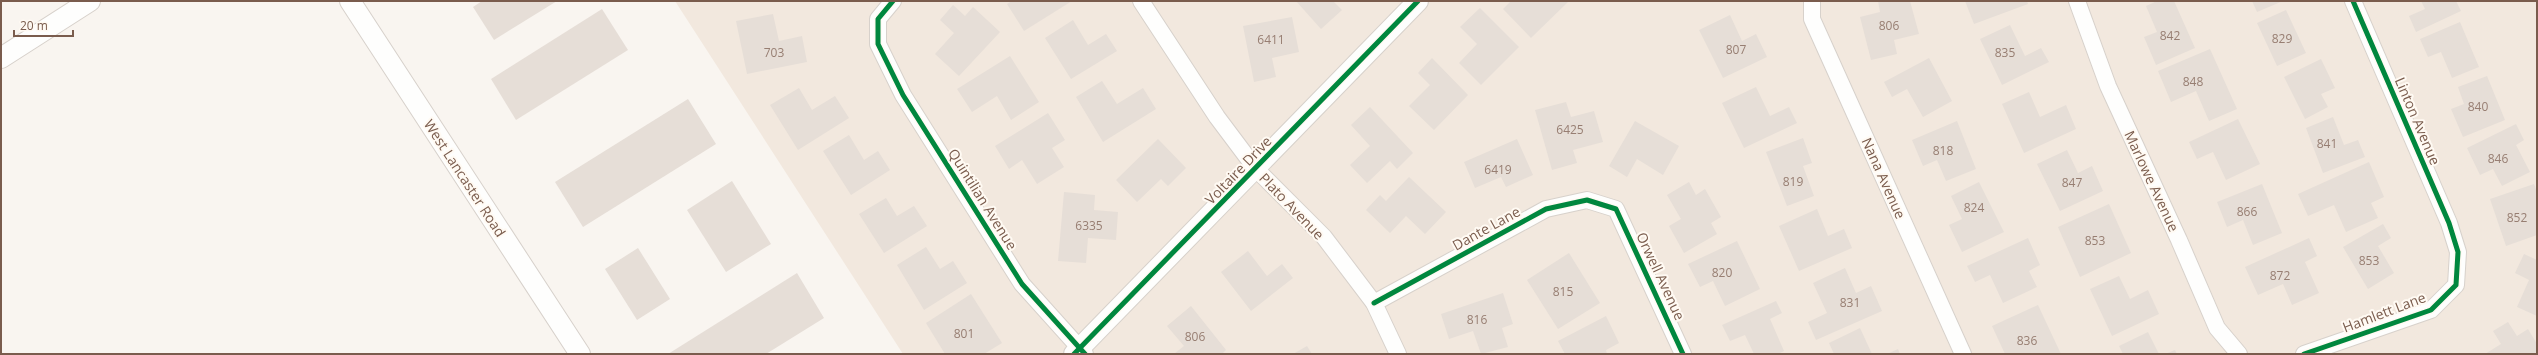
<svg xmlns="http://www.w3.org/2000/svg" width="2538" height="355" viewBox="0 0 2538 355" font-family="'Open Sans',sans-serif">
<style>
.residential{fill:#f2e8de}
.building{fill:#e6ded7}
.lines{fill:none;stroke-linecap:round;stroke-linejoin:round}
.minor-casing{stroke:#d7d1cb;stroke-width:18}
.tertiary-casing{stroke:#d7d1cb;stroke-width:22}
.minor{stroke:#fefefd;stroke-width:16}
.tertiary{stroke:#fefefd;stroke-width:20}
.cycleway-casing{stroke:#fffaf3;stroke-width:8}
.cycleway{stroke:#00873e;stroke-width:5}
.labels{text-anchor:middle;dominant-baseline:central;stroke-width:4;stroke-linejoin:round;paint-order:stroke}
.number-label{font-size:12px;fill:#977e72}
.street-label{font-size:14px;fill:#7a5c4d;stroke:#fffaf3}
</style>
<rect width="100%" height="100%" fill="#f9f5f0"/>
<!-- residential -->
<path class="residential" d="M675 1H2537V354H903Z"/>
<!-- building -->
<g class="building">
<path d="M482 1H557L494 40 473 7Z"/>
<path d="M1012 1H1072L1024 31 1007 4Z"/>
<path d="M1296 1H1333L1342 10 1321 29Z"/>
<path d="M1511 1H1567L1568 2 1531 38 1503 9Z"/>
<path d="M1878 1H1910L1919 34 1894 40 1897 54 1871 60 1860 17 1880 12Z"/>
<path d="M1965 1H2027L2028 4 1974 24Z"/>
<path d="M2157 1H2174L2195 48 2156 65 2144 37 2157 32 2146 6Z"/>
<path d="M2252 1H2283L2257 12Z"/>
<path d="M2421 1H2456L2461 11 2416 32 2409 16 2425 9Z"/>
<path d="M953 5 965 16 973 7 1000 32 959 76 935 54 954 33 940 20Z"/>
<path d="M1480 8 1519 47 1481 85 1459 63 1477 44 1460 27Z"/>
<path d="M602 9 628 50 516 120 491 79Z"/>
<path d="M2286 10 2306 53 2277 66 2257 23Z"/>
<path d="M773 14 779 41 802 36 807 62 747 74 736 21Z"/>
<path d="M1730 15 1742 41 1756 34 1767 57 1723 78 1699 30Z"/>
<path d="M1292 17 1299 52 1272 58 1276 77 1254 82 1243 26Z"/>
<path d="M1073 20 1088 45 1106 34 1117 51 1071 79 1045 38Z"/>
<path d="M2460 22 2479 67 2452 78 2441 52 2428 57 2420 39Z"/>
<path d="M2010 25 2025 56 2041 48 2049 62 2002 85 1980 39Z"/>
<path d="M2210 49 2237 109 2209 121 2196 91 2171 102 2158 71Z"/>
<path d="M1010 56 1039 102 1011 120 997 96 972 112 957 89Z"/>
<path d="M1432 58 1468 95 1434 130 1409 106 1430 85 1418 73Z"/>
<path d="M1929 58 1952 101 1923 117 1907 89 1892 97 1884 82Z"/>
<path d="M2321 59 2335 88 2321 94 2328 107 2305 119 2284 77Z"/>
<path d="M2487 76 2505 120 2463 137 2451 109 2464 104 2458 87Z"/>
<path d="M1102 81 1117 104 1143 88 1156 109 1103 142 1076 97Z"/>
<path d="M1756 87 1770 116 1789 107 1797 123 1744 148 1722 103Z"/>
<path d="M799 88 812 110 835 96 849 118 798 150 770 105Z"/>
<path d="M2029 92 2040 117 2066 105 2076 129 2024 153 2002 104Z"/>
<path d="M688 99 716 144 583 227 555 182Z"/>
<path d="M1566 102 1571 117 1594 111 1603 142 1573 150 1577 163 1552 170 1535 110Z"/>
<path d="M1370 107 1413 153 1397 169 1390 161 1367 183 1350 165 1370 146 1351 125Z"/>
<path d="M1048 113 1065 140 1052 148 1064 167 1037 184 1022 160 1009 169 995 146Z"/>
<path d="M2333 117 2344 145 2358 140 2365 157 2323 173 2306 128Z"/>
<path d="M2238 119 2260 164 2226 180 2213 152 2197 159 2189 142Z"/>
<path d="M1635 121 1679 146 1663 175 1637 159 1627 177 1609 166Z"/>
<path d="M1957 121 1976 169 1946 181 1937 160 1923 166 1912 140Z"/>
<path d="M2516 124 2524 140 2516 145 2530 172 2502 186 2493 169 2480 175 2467 148Z"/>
<path d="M849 135 864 160 878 151 890 170 851 195 823 151Z"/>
<path d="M1803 138 1812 163 1803 166 1814 196 1787 206 1766 152Z"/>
<path d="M1158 139 1186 168 1168 186 1161 179 1137 202 1116 180Z"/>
<path d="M1517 139 1533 175 1506 187 1501 177 1475 188 1464 162Z"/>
<path d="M2067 150 2078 173 2092 166 2103 191 2060 211 2037 164Z"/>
<path d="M2369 162 2384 197 2371 203 2378 218 2346 232 2334 205 2308 216 2298 194Z"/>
<path d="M1409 177 1446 212 1425 234 1406 216 1390 233 1366 210 1380 195 1386 201Z"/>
<path d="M732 181 771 244 726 272 687 210Z"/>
<path d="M1689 182 1696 195 1705 189 1721 217 1711 223 1717 234 1684 253 1669 226 1681 219 1667 195Z"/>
<path d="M1979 182 2004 232 1962 252 1949 225 1962 219 1951 196Z"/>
<path d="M2262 184 2282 233 2253 245 2243 220 2227 227 2217 202Z"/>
<path d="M2534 184 2537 192V235L2506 246 2490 199Z"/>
<path d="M1064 192 1095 195 1094 210 1118 212 1116 240 1088 238 1086 263 1058 261Z"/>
<path d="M886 198 897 216 914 206 927 226 884 253 859 214Z"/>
<path d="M2109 204 2131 253 2080 277 2058 227Z"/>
<path d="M1817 209 1828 236 1844 229 1852 248 1799 271 1779 226Z"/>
<path d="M2383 224 2391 238 2378 246 2394 273 2368 289 2343 247Z"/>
<path d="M2028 238 2040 265 2029 271 2037 287 2003 303 1990 275 1975 282 1967 266Z"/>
<path d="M2309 238 2317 256 2305 262 2319 293 2292 305 2283 284 2258 295 2245 267Z"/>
<path d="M1737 241 1760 289 1725 306 1713 281 1700 287 1688 264Z"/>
<path d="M926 247 940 269 953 261 967 283 924 310 897 265Z"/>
<path d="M638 248 670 299 637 320 605 269Z"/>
<path d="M1248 251 1267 276 1282 264 1293 278 1251 311 1221 272Z"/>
<path d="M1569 253 1600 303 1558 329 1527 280Z"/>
<path d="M2524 254 2537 260V316L2517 307 2529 280 2515 273Z"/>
<path d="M1845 268 1856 293 1871 286 1882 311 1816 340 1808 322 1827 313 1813 283Z"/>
<path d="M797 273 824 318 766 354H668Z"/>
<path d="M2119 276 2130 299 2148 290 2159 314 2112 336 2090 289Z"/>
<path d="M1503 293 1513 324 1502 328 1508 347 1481 354 1473 331 1449 339 1441 314Z"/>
<path d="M971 294 1002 343 984 354H945L926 323Z"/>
<path d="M1776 301 1782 313 1770 319 1784 351 1778 354H1754L1745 335 1730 341 1722 325Z"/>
<path d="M2038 305 2061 354H2005L1992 326Z"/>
<path d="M1191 306 1226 350 1222 354H1174L1184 346 1167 326Z"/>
<path d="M1606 316 1619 343 1606 350 1607 354H1565L1558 341Z"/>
<path d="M2508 322 2517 336 2528 329 2537 344V354H2485L2501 344 2493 331Z"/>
<path d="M1860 328 1872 354H1834L1829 343Z"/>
<path d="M2148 332 2159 354H2123L2119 346Z"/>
<path d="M1307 346 1312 354H1293Z"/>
<path d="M1898 349 1900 354H1887Z"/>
<path d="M2175 350 2177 354H2165Z"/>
</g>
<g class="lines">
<defs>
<g id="minor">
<path d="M893 1 878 19V44L903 95 1022 284 1085 354"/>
<path d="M1141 1 1217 117 1256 169 1324 237 1374 303 1398 354"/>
<path d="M1812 1V19L1963 354"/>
<path d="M2077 1 2108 86 2179 240 2217 328 2239 354"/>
<path d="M1374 303 1546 209 1587 200 1616 209 1683 354"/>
<path d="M2304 354 2431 310 2456 285 2458 252 2449 223 2353 1"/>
</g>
<g id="tertiary">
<path d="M350 1 580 354"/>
<path d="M1 58 90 1"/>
<path d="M1074 354 1418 1"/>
</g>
</defs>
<!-- minor casing -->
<use href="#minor" class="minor-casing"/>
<!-- tertiary casing -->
<use href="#tertiary" class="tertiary-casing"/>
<!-- minor -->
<use href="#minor" class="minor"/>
<!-- tertiary -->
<use href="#tertiary" class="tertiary"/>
<defs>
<g id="cycleway">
<path d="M893 1 878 19V44L903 95 1022 284 1085 354"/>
<path d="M1374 303 1546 209 1587 200 1616 209 1683 354"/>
<path d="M1074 354 1418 1"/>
<path d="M2304 354 2431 310 2456 285 2458 252 2449 223 2353 1"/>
</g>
</defs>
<!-- cycleway casing -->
<use href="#cycleway" class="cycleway-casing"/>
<!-- cycleway -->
<use href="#cycleway" class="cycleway"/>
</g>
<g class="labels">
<!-- number labels -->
<g class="number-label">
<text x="1889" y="25">806</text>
<text x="2170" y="35">842</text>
<text x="2282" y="38">829</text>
<text x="1271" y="39">6411</text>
<text x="1736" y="49">807</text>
<text x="774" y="52">703</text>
<text x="2005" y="52">835</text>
<text x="2193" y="81">848</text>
<text x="2478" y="106">840</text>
<text x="1570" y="129">6425</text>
<text x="2327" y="143">841</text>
<text x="1943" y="150">818</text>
<text x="2498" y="158">846</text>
<text x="1498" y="169">6419</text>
<text x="1793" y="181">819</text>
<text x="2072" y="182">847</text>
<text x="1974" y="207">824</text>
<text x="2247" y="211">866</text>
<text x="2517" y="217">852</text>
<text x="1089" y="225">6335</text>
<text x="2095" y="240">853</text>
<text x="2369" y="260">853</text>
<text x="1722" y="272">820</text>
<text x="2280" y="275">872</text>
<text x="1563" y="291">815</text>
<text x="1850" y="302">831</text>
<text x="1477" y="319">816</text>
<text x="964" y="333">801</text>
<text x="1195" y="336">806</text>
<text x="2027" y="340">836</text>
</g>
<!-- street labels -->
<g class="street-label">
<text transform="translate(2418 121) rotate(67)">Linton Avenue</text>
<text transform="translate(1238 170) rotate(-46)">Voltaire Drive</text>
<text transform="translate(465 178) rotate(57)">West Lancaster Road</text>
<text transform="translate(1884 178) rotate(66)">Nana Avenue</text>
<text transform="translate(2152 181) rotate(65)">Marlowe Avenue</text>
<text transform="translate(983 199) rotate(58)">Quintilian Avenue</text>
<text transform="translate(1292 206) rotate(46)">Plato Avenue</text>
<text transform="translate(1486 228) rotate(-29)">Dante Lane</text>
<text transform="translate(1661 276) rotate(65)">Orwell Avenue</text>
<text transform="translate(2384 312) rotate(-21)">Hamlett Lane</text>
</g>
</g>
<!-- border -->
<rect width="2538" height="355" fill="none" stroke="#7a5c4d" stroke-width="4"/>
<!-- scale -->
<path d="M14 30v6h59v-6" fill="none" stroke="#7a5c4d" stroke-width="2"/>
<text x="20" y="30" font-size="12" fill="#7a5c4d" stroke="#fffaf3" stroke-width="3" paint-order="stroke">20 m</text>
</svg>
